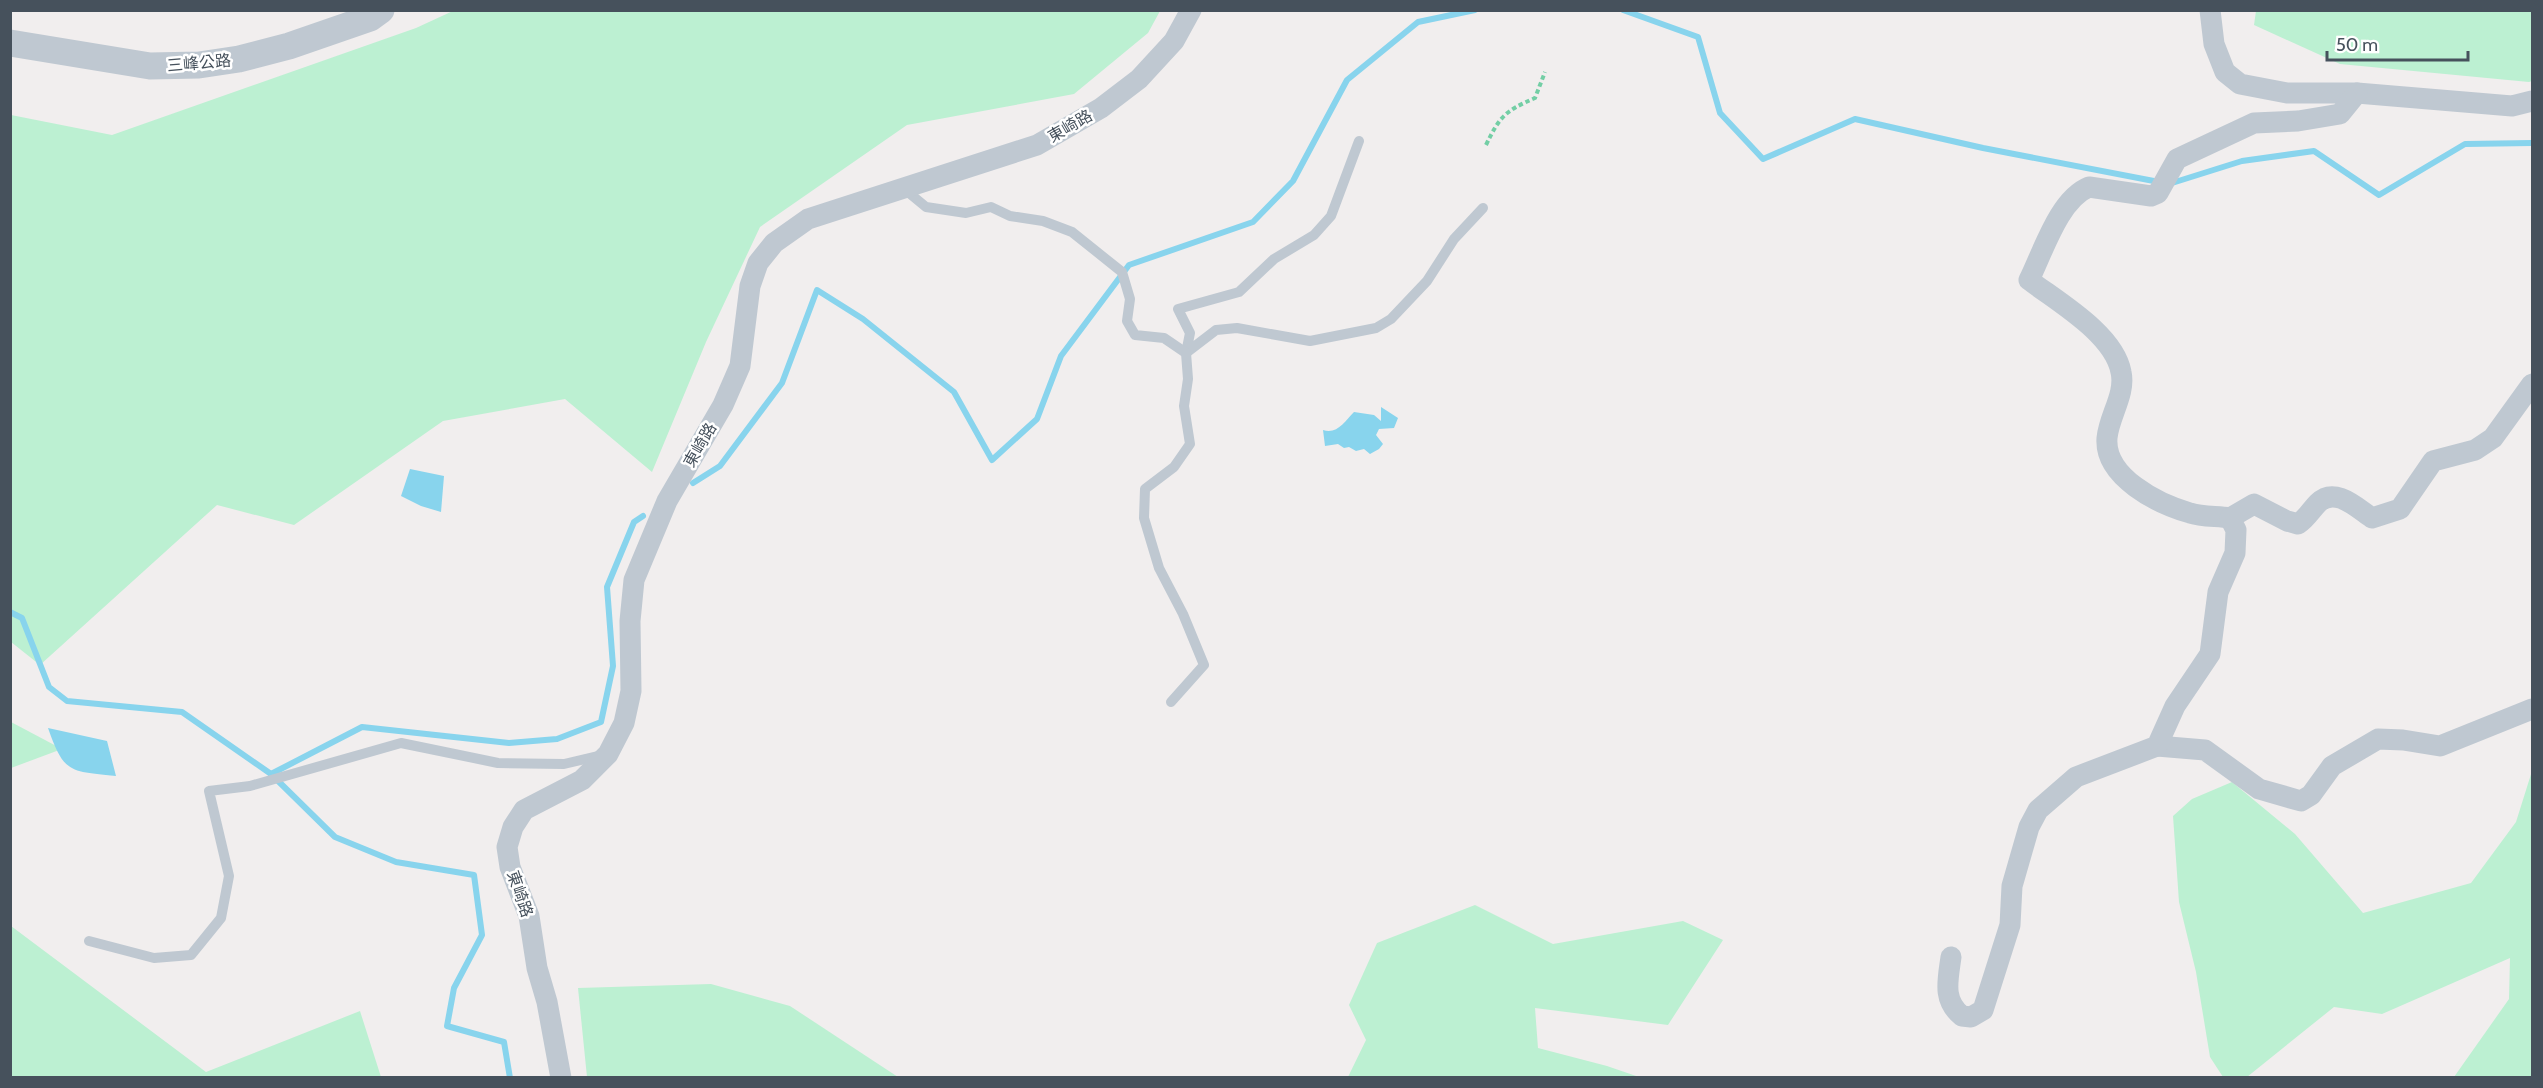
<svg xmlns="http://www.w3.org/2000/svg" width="2543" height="1088" viewBox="0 0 2543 1088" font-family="Cabin,'Noto Sans TC',sans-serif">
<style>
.green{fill:#bcf0d2}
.water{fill:#88d4ed}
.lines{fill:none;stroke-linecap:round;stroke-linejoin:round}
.stream{stroke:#88d4ed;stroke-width:6}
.path{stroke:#73cea5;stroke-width:4;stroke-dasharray:4.5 3;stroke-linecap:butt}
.service{stroke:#bfc8d1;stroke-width:10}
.minor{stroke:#bfc8d1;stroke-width:21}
.tertiary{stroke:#bfc8d1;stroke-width:27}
.labels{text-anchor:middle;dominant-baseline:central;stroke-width:5;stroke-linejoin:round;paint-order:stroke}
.street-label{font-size:16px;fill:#46515c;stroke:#fff}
</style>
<rect width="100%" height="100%" fill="#f1eeee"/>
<!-- green -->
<g class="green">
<path d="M455 10 1160 11 1148 33 1074 94 907 125 760 227 706 342 652 472 565 399 443 421 294 525 217 505 40 665 11 642V115L112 135 416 28Z"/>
<path d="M2256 11H2532V81L2529 82 2340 64 2254 25Z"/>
<path d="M11 722 62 749 11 768Z"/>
<path d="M2532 771V1077H2454L2509 999 2510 958 2382 1014 2334 1007 2247 1077H2223L2210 1057 2196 972 2179 902 2173 816 2192 799 2232 782 2295 834 2363 913 2471 883 2516 822Z"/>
<path d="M1475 905 1553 944 1683 921 1723 940 1668 1025 1535 1008 1538 1048 1607 1066 1639 1077H1348L1366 1040 1349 1005 1377 943Z"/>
<path d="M11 926 206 1072 360 1011 381 1077H11Z"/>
<path d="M711 984 790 1006 898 1077H587L578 988Z"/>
</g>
<!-- water -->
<g class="water">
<path d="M1381 407 1398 418 1394 428 1379 429 1376 435 1383 444 1379 449 1370 454 1364 449 1356 451 1349 447 1344 448 1338 444 1325 446 1323 430C1337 435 1345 421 1354 412L1374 415 1381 421Z"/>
<path d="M410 469 444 476 441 512 421 506 401 496Z"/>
<path d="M48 728 107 741 116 776C70 771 64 774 48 728Z"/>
</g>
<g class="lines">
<!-- stream -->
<g class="stream">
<path d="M1623 10 1698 37 1720 113 1763 159 1855 119 1983 148 2159 182"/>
<path d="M2172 183 2242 161 2314 151 2379 195 2465 144 2532 143"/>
<path d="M693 483 720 466 782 383 817 290 863 319 954 392 992 460 1037 419 1061 356 1129 265 1253 222 1293 181 1347 80 1418 22 1475 10"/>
<path d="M10 612 22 618 49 687 67 701 182 712 271 774"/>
<path d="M510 1078 504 1042 447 1026 454 988 482 935 474 875 396 862 335 837 271 774 362 727 509 743 557 739 601 722 613 666 607 587 634 522 643 516"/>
</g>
<!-- path -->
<path class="path" d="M1486 145C1500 116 1505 111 1535 98L1545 72"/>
<!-- service -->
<g class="service">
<path d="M1359 141 1331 216 1314 235 1274 259 1239 292 1178 309 1190 333 1186 353 1216 330 1237 328 1310 341 1376 328 1391 319 1427 281 1454 239 1483 208"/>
<path d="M903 188 926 207 966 213 991 207 1010 216 1043 221 1072 232 1122 272 1130 299 1127 321 1135 335 1164 338 1186 353 1188 379 1184 406 1190 444 1174 467 1145 489 1144 518 1159 568 1183 614 1204 665 1171 702"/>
<path d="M89 941 154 958 191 955 221 918 229 876 209 791 250 786 401 743 498 763 564 764 602 755"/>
</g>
<!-- minor -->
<g class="minor">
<path d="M2210 10 2214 44 2225 72 2240 84 2287 93H2357L2512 106 2532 101"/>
<path d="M2230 518C2217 516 2202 517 2190 513 2158 504 2104 477 2107 438 2109 416 2126 394 2121 372 2114 334 2058 302 2029 280 2043 252 2059 199 2089 187L2151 196 2158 193 2177 159 2254 123 2298 121 2340 114 2357 93"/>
<path d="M2157 746 2205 750 2259 789 2301 801 2311 795 2332 766 2378 739 2403 740 2440 746 2532 709"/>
<path d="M1951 957C1948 980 1942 1000 1962 1016L1971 1017 1983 1010 2010 925 2012 886 2029 827 2038 810 2076 777 2157 746 2175 706 2210 654 2218 592 2235 553 2236 530 2230 518 2254 504 2287 521 2298 524C2307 518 2311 510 2318 503 2335 486 2357 508 2372 518L2400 509 2433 461 2475 450 2493 438 2532 384"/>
<path d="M561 1078 547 1002 537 968 529 916 510 867 507 847 513 827 524 810 582 780 608 754 624 723 631 691 630 621 634 580 667 501 723 405 740 366 750 286 758 263 774 243 808 219 1037 145 1101 108 1139 79 1174 41 1191 10"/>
</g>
<!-- tertiary -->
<path class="tertiary" d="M10 43 150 66 199 65 239 59 289 46 370 18 381 10"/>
</g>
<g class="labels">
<!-- street labels -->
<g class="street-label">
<text transform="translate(199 63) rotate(-5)">三峰公路</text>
<text transform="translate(1070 126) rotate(-30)">東崎路</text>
<text transform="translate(700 445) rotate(-60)">東崎路</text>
<text transform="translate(520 894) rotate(71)">東崎路</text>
</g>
</g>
<!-- border -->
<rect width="2543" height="1088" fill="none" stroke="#46515c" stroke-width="24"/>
<!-- scale -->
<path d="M2327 51v9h141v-9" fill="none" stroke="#46515c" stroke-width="3"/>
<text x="2336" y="51" font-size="18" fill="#46515c" stroke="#ffffff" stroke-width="4.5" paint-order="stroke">50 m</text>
</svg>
